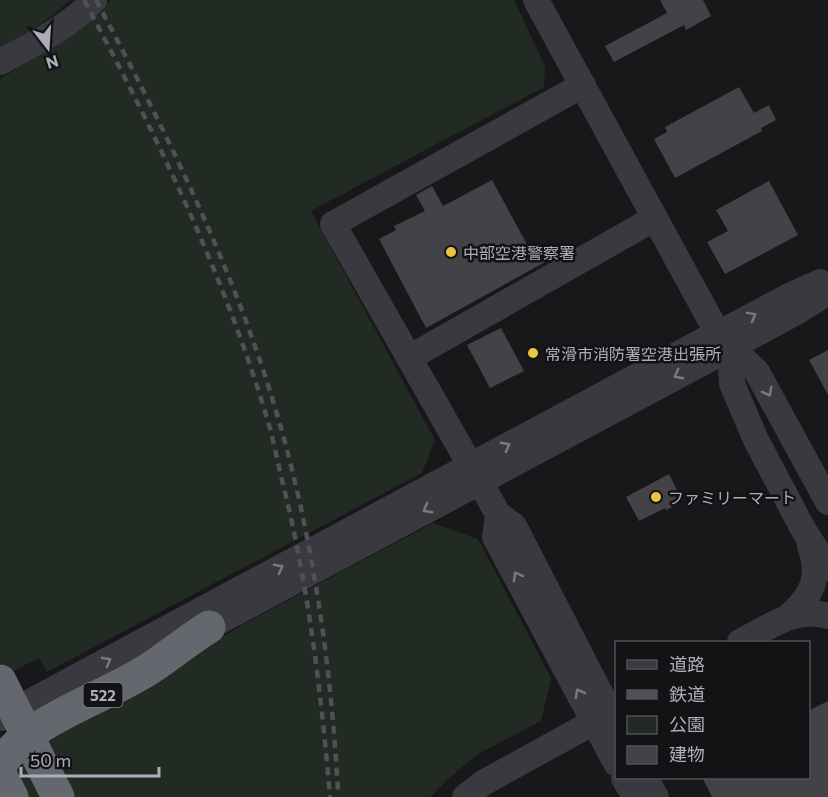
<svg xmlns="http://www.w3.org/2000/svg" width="828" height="797" viewBox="0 0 828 797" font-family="Commissioner,'Noto Sans JP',sans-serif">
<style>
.green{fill:#222a24}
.building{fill:#424247}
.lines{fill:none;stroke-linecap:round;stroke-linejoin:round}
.minor{stroke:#39393f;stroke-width:26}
.highway{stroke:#65676f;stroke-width:33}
.rail{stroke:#505157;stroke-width:4.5;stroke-dasharray:8 6;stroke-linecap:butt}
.highway-bridge{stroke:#65676f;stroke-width:33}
.oneway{stroke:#787982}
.poi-dot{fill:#e9c540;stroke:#131315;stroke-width:2}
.labels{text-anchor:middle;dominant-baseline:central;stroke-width:5;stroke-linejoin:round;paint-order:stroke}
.shield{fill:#131315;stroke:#7d7f88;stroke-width:1.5}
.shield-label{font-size:15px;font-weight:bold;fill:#abadb9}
.poi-label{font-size:16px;fill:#abadb9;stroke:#131315;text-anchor:start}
</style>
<rect width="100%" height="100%" fill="#18181a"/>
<!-- green -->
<g class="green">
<path d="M0 0H71L41 24 0 50Z"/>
<path d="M111 0H514L545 66 544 87 311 211 435 440 422 473 47 672 39 658 11 672 0 697V79L79 29Z"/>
<path d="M433 523 478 539 551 678 541 721 478 754 449 778 430 797H3L25 750 115 705 242 625Z"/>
</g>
<!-- building -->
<g class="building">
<path d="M660 0H703L711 16 686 30 684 25 614 62 605 46 667 13Z"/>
<path d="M739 87 754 113 769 105 776 120 761 128 762 131 675 178 654 139 667 132 665 127Z"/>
<path d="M492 180 529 248 538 244 547 261 426 328 379 239 396 230 394 226 425 211 416 195 432 186 443 206Z"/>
<path d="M769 181 798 235 725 274 707 242 728 231 716 210Z"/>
<path d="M501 328 524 371 490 388 467 345Z"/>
<path d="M828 350V395L809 360Z"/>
<path d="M669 474 681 498 678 500 680 503 666 510 665 508 639 521 626 497Z"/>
<path d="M828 701V797H712L702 777H808V711Z"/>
</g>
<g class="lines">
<!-- minor -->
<g class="minor">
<path d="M536 0 718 334 757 372 828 502"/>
<path d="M0 62C33 44 68 28 94 0"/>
<path d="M583 85 333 224 498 514 514 526 616 724"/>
<path d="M730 348 732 384 756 440 803 529 828 568"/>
<path d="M409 358 655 218"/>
<path d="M498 514 495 537 616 763"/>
<path d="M789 616C813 595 821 577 810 546"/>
<path d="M194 635 730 348 798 311 828 292"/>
<path d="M740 642C768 628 795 606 828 616"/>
<path d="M0 718 710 337 718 334 791 295 820 282"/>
<path d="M624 778 635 797"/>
<path d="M645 778 656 797"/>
<path d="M465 797 483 783 610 713"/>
</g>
<!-- highway -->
<g class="highway">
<path d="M0 765C30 718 103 699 149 669 169 656 188 640 209 627"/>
<path d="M0 774 12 797"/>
</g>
<!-- rail -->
<g class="rail">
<path d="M84 0C156 134 223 272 267 418 273 438 277 459 282 480 308 584 321 690 330 797"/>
<path d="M96 0C167 133 234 269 277 414 313 537 331 665 338 792"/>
</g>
<!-- highway-bridge -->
<path class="highway-bridge" d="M0 681 58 797"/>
</g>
<!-- one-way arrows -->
<defs><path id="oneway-chevron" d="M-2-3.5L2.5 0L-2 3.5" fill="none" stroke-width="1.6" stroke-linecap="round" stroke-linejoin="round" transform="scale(1.5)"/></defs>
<g class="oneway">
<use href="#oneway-chevron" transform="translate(752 316) rotate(-29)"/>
<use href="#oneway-chevron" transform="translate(678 375) rotate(152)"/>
<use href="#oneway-chevron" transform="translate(768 392) rotate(62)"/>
<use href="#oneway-chevron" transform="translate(506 446) rotate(-28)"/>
<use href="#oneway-chevron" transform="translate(427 509) rotate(152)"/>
<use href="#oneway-chevron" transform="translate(279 568) rotate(-28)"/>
<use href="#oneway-chevron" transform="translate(517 576) rotate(-119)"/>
<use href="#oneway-chevron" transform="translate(107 661) rotate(-28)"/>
<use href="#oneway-chevron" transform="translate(579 693) rotate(-118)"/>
</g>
<!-- markers -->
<g class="poi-dot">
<circle cx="451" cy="252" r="6"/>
<circle cx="533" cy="353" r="6"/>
<circle cx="656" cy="497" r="6"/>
</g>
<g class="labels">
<!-- shield labels -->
<rect class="shield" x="83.5" y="683" width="39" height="24" rx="4.5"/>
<g class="shield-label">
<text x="103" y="695">522</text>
</g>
<!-- poi labels -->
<g class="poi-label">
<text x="463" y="252">中部空港警察署</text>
<text x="545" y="353">常滑市消防署空港出張所</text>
<text x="668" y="497">ファミリーマート</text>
</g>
</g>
<!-- legend -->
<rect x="615" y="641" width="195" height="138" fill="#131315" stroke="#505157" stroke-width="1.5"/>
<rect x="627" y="660" width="30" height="9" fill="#39393f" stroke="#505157" stroke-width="1.5"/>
<text x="669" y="671" font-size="18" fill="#abadb9">道路</text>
<rect x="627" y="690" width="30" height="9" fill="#505157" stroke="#505157" stroke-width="1.5"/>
<text x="669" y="701" font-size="18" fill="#abadb9">鉄道</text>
<rect x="627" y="716" width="30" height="18" fill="#222a24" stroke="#505157" stroke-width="1.5"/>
<text x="669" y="731" font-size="18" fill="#abadb9">公園</text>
<rect x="627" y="746" width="30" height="18" fill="#424247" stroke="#505157" stroke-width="1.5"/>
<text x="669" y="761" font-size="18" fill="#abadb9">建物</text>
<!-- north arrow -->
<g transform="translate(48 48) rotate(163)" stroke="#131315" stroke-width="4.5" paint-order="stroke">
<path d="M0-4.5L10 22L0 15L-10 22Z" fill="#abadb9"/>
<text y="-9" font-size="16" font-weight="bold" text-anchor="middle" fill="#abadb9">N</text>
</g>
<!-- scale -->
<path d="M21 767v9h138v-9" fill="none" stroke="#abadb9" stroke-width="3"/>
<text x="30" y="767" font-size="18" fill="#abadb9" stroke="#131315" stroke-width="4.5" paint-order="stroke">50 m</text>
</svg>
